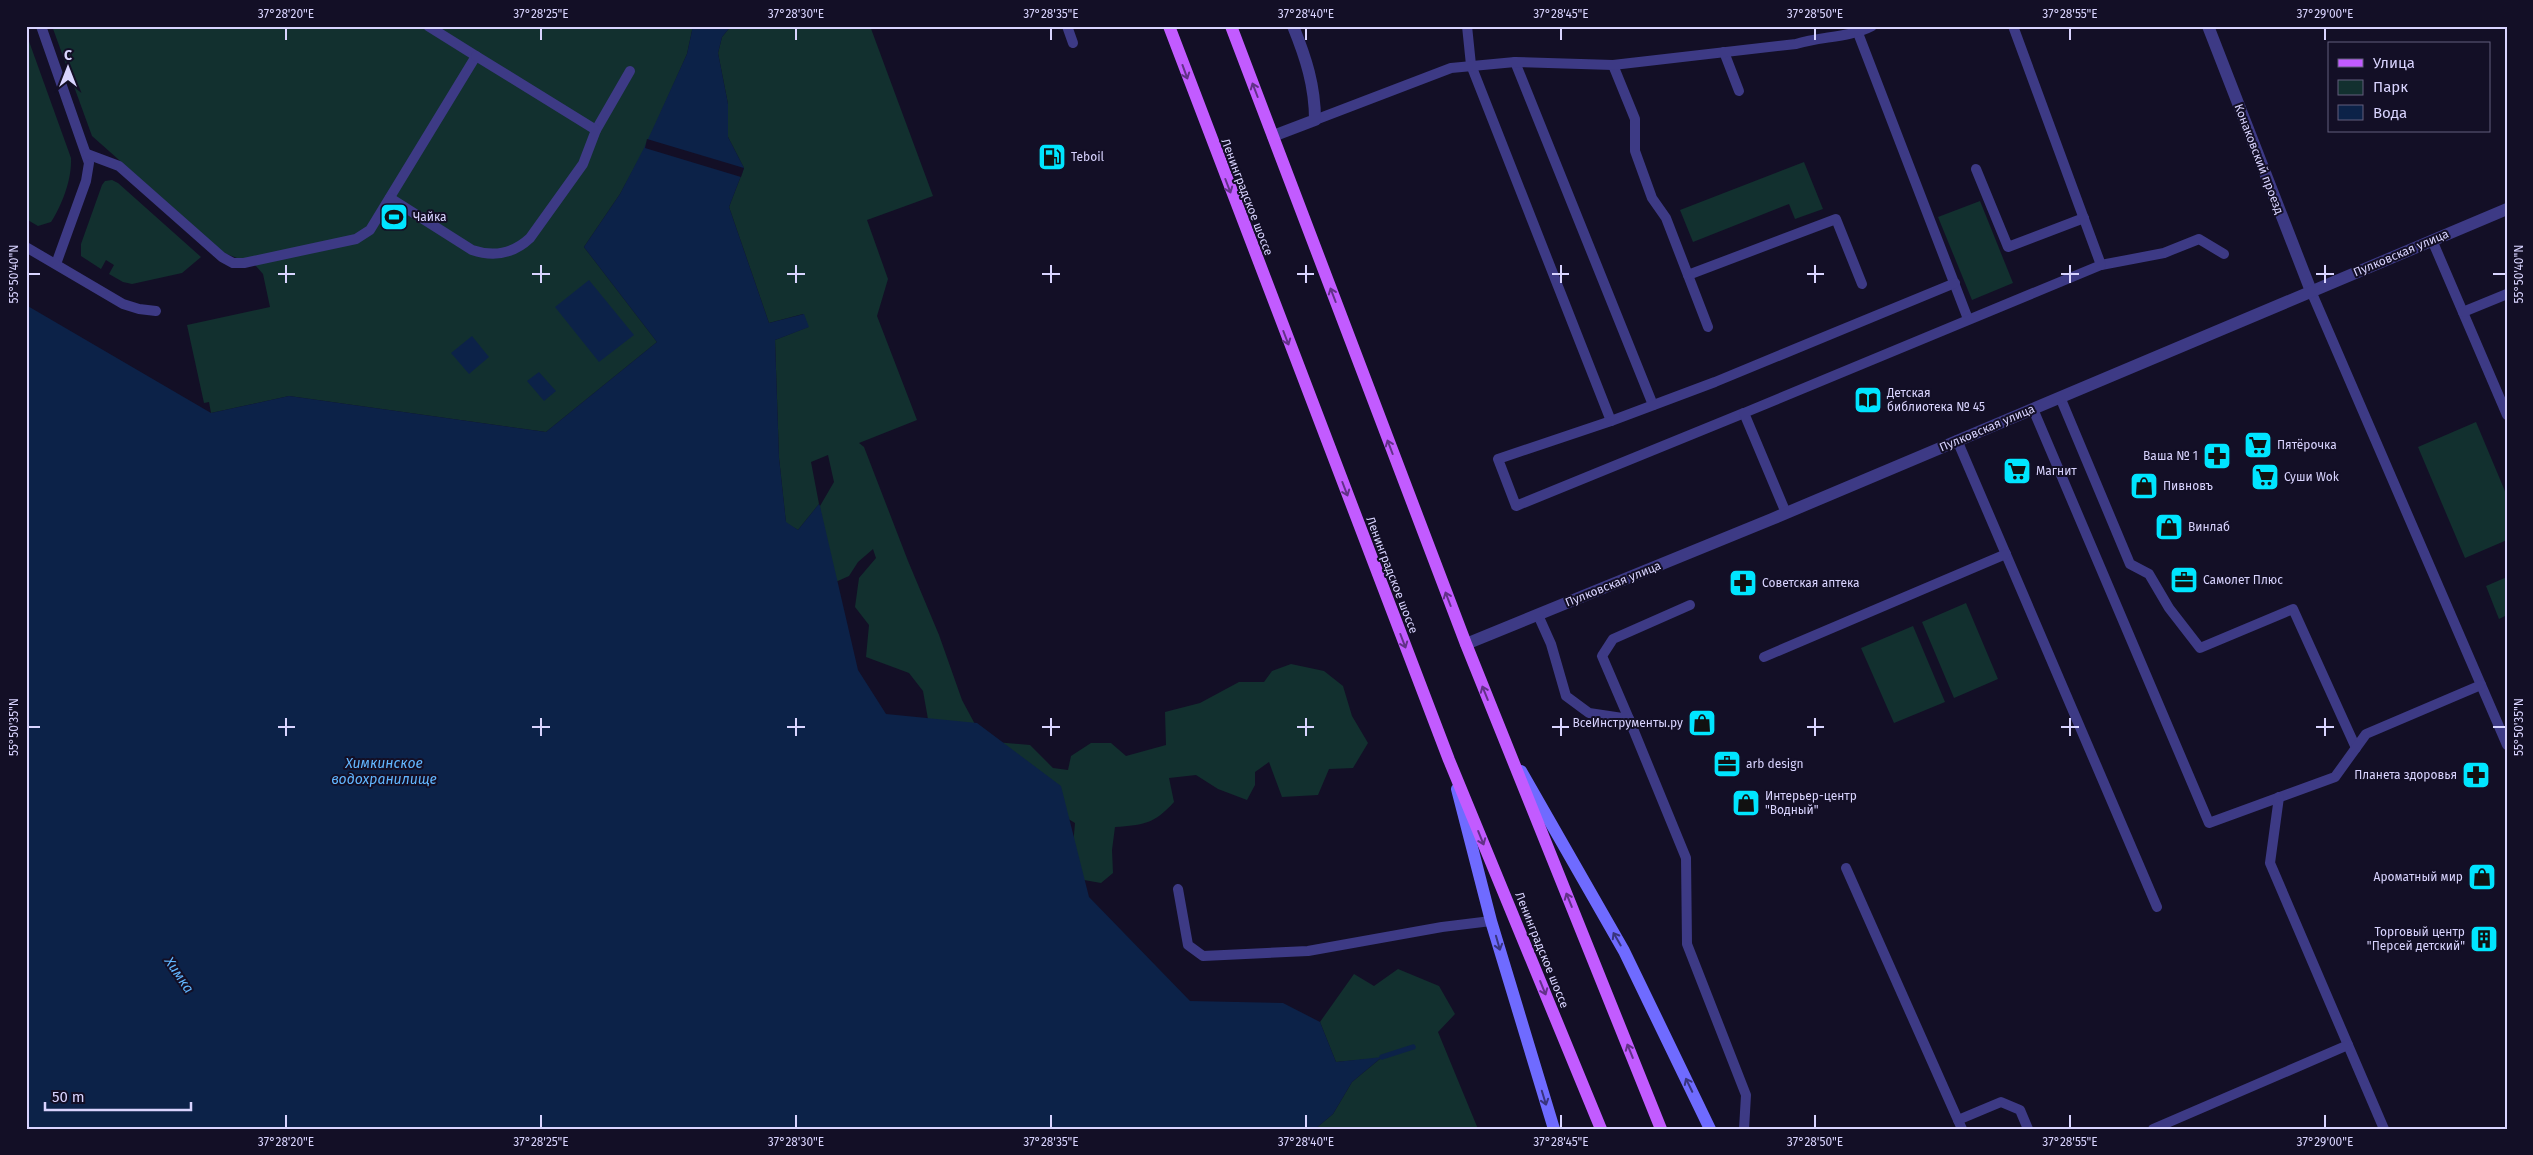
<svg xmlns="http://www.w3.org/2000/svg" width="2533" height="1155" viewBox="0 0 2533 1155" font-family="'Fira Sans',sans-serif">
<style>
.green{fill:#12302f}
.water{fill:#0c2248}
.pier{fill:#130f26}
.lines{fill:none;stroke-linecap:round;stroke-linejoin:round}
.stream{stroke:#0c2248;stroke-width:5.5}
.service{stroke:#3d3a85;stroke-width:10}
.minor{stroke:#3d3a85;stroke-width:12}
.secondary{stroke:#6f6bff;stroke-width:12}
.primary{stroke:#c25bff;stroke-width:12}
.oneway{stroke:#623188}
.oneway2{stroke:#38347d}
.ticks{fill:none;stroke:#d9d4ff;stroke-width:2}
.labels{text-anchor:middle;dominant-baseline:central;stroke-width:4;stroke-linejoin:round;paint-order:stroke}
.poi-label{font-size:12px;fill:#d9d4ff;stroke:#130f26;text-anchor:start}
.street-label{font-size:12px;fill:#d9d4ff;stroke:#130f26}
.water-label{font-size:14px;font-style:italic;fill:#62b6ff;stroke:#130f26}
.neatline{fill:none;stroke:#d9d4ff;stroke-width:2}
.ticks-label{font-size:12px;text-anchor:middle;fill:#d9d4ff}
</style>
<rect width="100%" height="100%" fill="#130f26"/>
<!-- green -->
<g class="green">
<path d="M52 26H693L687 54 645 148 620 194 584 247 657 342 546 432 289 396 211 413 209 402 204 403 187 325 270 307 263 274 249 258H237L224 253 92 136Z"/>
<path d="M731 26H870L933 196 867 220 888 279 877 316 917 420 859 443 864 447 908 561 939 635 962 700 984 741 1030 745 1053 768 1068 770 1071 756 1091 743H1111L1126 756 1166 745 1165 712 1200 703 1239 682H1264L1272 671 1291 664 1324 671 1343 686 1352 716 1368 743 1353 768 1329 769 1318 795 1282 797 1269 762 1255 772V785L1247 800 1218 789 1196 775 1169 778 1174 802C1154 824 1144 825 1115 827L1112 850 1113 873 1101 883 1084 880 1072 858 1075 823 931 736 923 691 909 673 866 657 869 625 855 607 859 578 876 558 873 549 858 562 849 576 831 584 821 534 820 506 834 482 828 455 811 462 819 504 798 530 786 523 779 458 775 340 808 327 803 314 769 323 729 207 744 168 728 137V104L718 53 722 37Z"/>
<path d="M26 33 71 158C72 179 62 205 51 222L38 226 26 219Z"/>
<path d="M1804 162 1823 209 1795 219 1789 204 1693 242 1680 210Z"/>
<path d="M112 180 118 183 201 257 182 273 132 284 123 282 109 274 114 265 106 260 101 269 81 256V244L102 185 105 181Z"/>
<path d="M1980 201 2013 283 1972 300 1938 217Z"/>
<path d="M2476 422 2507 496V540L2465 558 2418 447Z"/>
<path d="M2507 577V615L2499 619 2486 586Z"/>
<path d="M1966 603 1998 679 1954 698 1922 622Z"/>
<path d="M1913 626 1945 702 1894 723 1861 648Z"/>
<path d="M1398 969 1439 986 1455 1014 1438 1032 1478 1129H1315L1333 1114 1352 1082 1381 1058 1336 1062 1320 1022 1354 974 1374 986Z"/>
</g>
<!-- water -->
<g class="water">
<path d="M693 26H731L722 37 718 53 728 104V137L744 168 729 207 769 323 804 314 809 327 775 340 779 458 786 522 798 530 819 504 820 506 858 670 886 714 977 723 1061 786 1089 897 1190 1001 1283 1003 1320 1022 1336 1062 1382 1057 1352 1082 1333 1114 1315 1129H26V305L211 413 289 396 546 432 657 342 584 247 620 194 644 148 687 54Z"/>
<path d="M589 280 634 335 599 362 555 307Z"/>
<path d="M472 336 489 357 469 374 451 353Z"/>
<path d="M539 372 556 391 544 401 527 381Z"/>
</g>
<!-- pier -->
<path class="pier" d="M647 139 744 168 741 177 645 148Z"/>
<g class="lines">
<!-- stream -->
<path class="stream" d="M1382 1057 1413 1047"/>
<!-- service -->
<g class="service">
<path d="M41 26 89 163 86 181 56 264"/>
<path d="M1067 26 1073 43"/>
<path d="M1467 26 1471 65 1611 421"/>
<path d="M1858 33 1968 319"/>
<path d="M1724 52 1739 91"/>
<path d="M1515 62 1653 405"/>
<path d="M1613 65 1635 119V151L1652 198 1666 218 1708 327"/>
<path d="M1315 120 1451 68 1515 62 1613 65 1796 44C1821 36 1849 38 1872 26"/>
<path d="M596 130 630 71"/>
<path d="M87 154 119 166 222 257 233 263H244L356 239 370 230 476 56 428 26"/>
<path d="M1976 169 2008 247 2084 218"/>
<path d="M390 198 472 250C493 257 513 254 530 238L583 164 596 130 476 56"/>
<path d="M2432 240 2507 415"/>
<path d="M26 247 123 304 139 309 156 311"/>
<path d="M2101 265 2164 253 2199 239 2224 254"/>
<path d="M1688 275 1836 219 1862 284"/>
<path d="M2311 291 2507 745"/>
<path d="M2463 312 2507 294"/>
<path d="M2060 397 2130 564 2149 574 2169 608 2200 648 2293 609 2356 748"/>
<path d="M2033 409 2209 823 2335 777 2366 734 2481 685"/>
<path d="M1744 413 1516 506 1498 459 1611 421 1715 382 1955 283"/>
<path d="M1957 440 2157 907"/>
<path d="M1786 513 1744 413 2101 265 2013 26"/>
<path d="M1538 615 1551 644 1566 696 1589 713 1629 719 1686 858 1687 944 1746 1095 1744 1129"/>
<path d="M1764 657 2006 554"/>
<path d="M1629 719 1602 656 1613 639 1690 605"/>
<path d="M2279 797 2270 863 2384 1129"/>
<path d="M1846 868 1962 1129"/>
<path d="M1178 889 1188 945 1203 956 1308 951 1442 927 1491 921"/>
<path d="M1958 1120 2001 1102 2020 1110 2028 1129"/>
<path d="M2153 1129 2348 1045"/>
</g>
<!-- minor -->
<g class="minor">
<path d="M2208 26 2311 291"/>
<path d="M1273 136 1315 120C1315 86 1306 58 1293 26"/>
<path d="M1466 644 1772 519 2507 209"/>
</g>
<!-- secondary -->
<g class="secondary">
<path d="M1521 771 1624 951 1710 1129"/>
<path d="M1457 789 1491 921 1554 1129"/>
</g>
<!-- primary -->
<g class="primary">
<path d="M1169 26 1449 760 1601 1129"/>
<path d="M1231 26 1466 644 1661 1129"/>
</g>
</g>
<!-- one-way arrows -->
<defs><path id="oneway-shaft" d="M-6 0H5M1.5-3L5.5 0L1.5 3" fill="none" stroke-width="1.6" stroke-linecap="round" stroke-linejoin="round" transform="scale(1.25)"/></defs>
<g class="oneway">
<use href="#oneway-shaft" transform="translate(1185 72) rotate(70)"/>
<use href="#oneway-shaft" transform="translate(1255 90) rotate(-111)"/>
<use href="#oneway-shaft" transform="translate(1228 186) rotate(69)"/>
<use href="#oneway-shaft" transform="translate(1333 295) rotate(-111)"/>
<use href="#oneway-shaft" transform="translate(1286 338) rotate(69)"/>
<use href="#oneway-shaft" transform="translate(1390 447) rotate(-111)"/>
<use href="#oneway-shaft" transform="translate(1345 489) rotate(69)"/>
<use href="#oneway-shaft" transform="translate(1448 599) rotate(-111)"/>
<use href="#oneway-shaft" transform="translate(1403 641) rotate(69)"/>
<use href="#oneway-shaft" transform="translate(1485 693) rotate(-112)"/>
<use href="#oneway-shaft" transform="translate(1481 838) rotate(68)"/>
<use href="#oneway-shaft" transform="translate(1569 900) rotate(-112)"/>
<use href="#oneway-shaft" transform="translate(1543 988) rotate(68)"/>
<use href="#oneway-shaft" transform="translate(1630 1051) rotate(-112)"/>
</g>
<g class="oneway2">
<use href="#oneway-shaft" transform="translate(1617 939) rotate(-120)"/>
<use href="#oneway-shaft" transform="translate(1498 943) rotate(74)"/>
<use href="#oneway-shaft" transform="translate(1689 1085) rotate(-116)"/>
<use href="#oneway-shaft" transform="translate(1544 1098) rotate(73)"/>
</g>
<!-- ticks -->
<path class="ticks" d="M286 28V40M541 28V40M796 28V40M1051 28V40M1306 28V40M1561 28V40M1815 28V40M2070 28V40M2325 28V40M286 265V283M541 265V283M796 265V283M1051 265V283M1306 265V283M1561 265V283M1815 265V283M2070 265V283M2325 265V283M28 274H40M278 274H295M532 274H550M787 274H805M1042 274H1060M1297 274H1314M1552 274H1569M1807 274H1824M2061 274H2079M2316 274H2334M2493 274H2506M286 718V736M541 718V736M796 718V736M1051 718V736M1306 718V736M1561 718V736M1815 718V736M2070 718V736M2325 718V736M28 727H40M278 727H295M532 727H550M787 727H805M1042 727H1060M1297 727H1314M1552 727H1569M1807 727H1824M2061 727H2079M2316 727H2334M2493 727H2506M286 1115V1128M541 1115V1128M796 1115V1128M1051 1115V1128M1306 1115V1128M1561 1115V1128M1815 1115V1128M2070 1115V1128M2325 1115V1128"/>
<!-- icons -->
<defs>
<symbol id="fuel-square" viewBox="-11 -11 22 22"><rect x="-9" y="-9" width="18" height="18" rx="4" fill="#00e5ff" stroke="#130f26"/><path d="M-5.5-6h7V0h2V4h1.3V-2.5L3-4.5l.8-.8L6-3V5H2.5V1h-1V6h-7ZM-4.2-4.7v3.2H.2V-4.7Z" fill="#111"/></symbol>
<symbol id="stadium-square" viewBox="-11 -11 22 22"><rect x="-9" y="-9" width="18" height="18" rx="4" fill="#00e5ff" stroke="#130f26"/><path d="M0-5a6.5 5 0 1 0 0 10a6.5 5 0 1 0 0-10ZM-3.5-1.8h7v3.6h-7Z" fill="#111"/></symbol>
<symbol id="library-square" viewBox="-11 -11 22 22"><rect x="-9" y="-9" width="18" height="18" rx="4" fill="#00e5ff" stroke="#130f26"/><path d="M-6-4Q-3-5.5-.7-3.5V5Q-3 3-6 4ZM6-4Q3-5.5 .7-3.5V5Q3 3 6 4Z" fill="#111"/></symbol>
<symbol id="supermarket-square" viewBox="-11 -11 22 22"><rect x="-9" y="-9" width="18" height="18" rx="4" fill="#00e5ff" stroke="#130f26"/><path d="M-6-5.5h2.5l.6 2H6L4.5 2H-2.5L-4.4-4H-6ZM-1.5 3.2a1.3 1.3 0 1 0 .1 0ZM3 3.2a1.3 1.3 0 1 0 .1 0Z" fill="#111"/></symbol>
<symbol id="pharmacy-square" viewBox="-11 -11 22 22"><rect x="-9" y="-9" width="18" height="18" rx="4" fill="#00e5ff" stroke="#130f26"/><path d="M-2-6h4v4h4v4h-4v4h-4v-4h-4v-4h4Z" fill="#111"/></symbol>
<symbol id="shop-square" viewBox="-11 -11 22 22"><rect x="-9" y="-9" width="18" height="18" rx="4" fill="#00e5ff" stroke="#130f26"/><path d="M-5-2.5h2.3a2.7 3.5 0 0 1 5.4 0H5L5.5 6h-11ZM-1.5-2.5h3a1.5 2.3 0 0 0-3 0Z" fill="#111"/></symbol>
<symbol id="office-square" viewBox="-11 -11 22 22"><rect x="-9" y="-9" width="18" height="18" rx="4" fill="#00e5ff" stroke="#130f26"/><path d="M-6-3h4V-5.5h4V-3h4V5H-6ZM-1-4.5V-3h2v-1.5ZM-6 0V1H6V0Z" fill="#111"/></symbol>
<symbol id="building-square" viewBox="-11 -11 22 22"><rect x="-9" y="-9" width="18" height="18" rx="4" fill="#00e5ff" stroke="#130f26"/><path d="M-4-6H4V6H1V3H-1V6H-4ZM-2.5-4.3h1.7v1.8h-1.7ZM.8-4.3h1.7v1.8H.8ZM-2.5-1h1.7V.8h-1.7ZM.8-1h1.7V.8H.8Z" fill="#111"/></symbol>
</defs>
<g fill-rule="evenodd">
<use href="#fuel-square" x="1036" y="141" width="32" height="32"/>
<use href="#stadium-square" x="378" y="201" width="32" height="32"/>
<use href="#library-square" x="1852" y="384" width="32" height="32"/>
<use href="#supermarket-square" x="2242" y="429" width="32" height="32"/>
<use href="#pharmacy-square" x="2201" y="440" width="32" height="32"/>
<use href="#supermarket-square" x="2001" y="455" width="32" height="32"/>
<use href="#supermarket-square" x="2249" y="461" width="32" height="32"/>
<use href="#shop-square" x="2128" y="470" width="32" height="32"/>
<use href="#shop-square" x="2153" y="511" width="32" height="32"/>
<use href="#office-square" x="2168" y="564" width="32" height="32"/>
<use href="#pharmacy-square" x="1727" y="567" width="32" height="32"/>
<use href="#shop-square" x="1686" y="707" width="32" height="32"/>
<use href="#office-square" x="1711" y="748" width="32" height="32"/>
<use href="#pharmacy-square" x="2460" y="759" width="32" height="32"/>
<use href="#shop-square" x="1730" y="787" width="32" height="32"/>
<use href="#shop-square" x="2466" y="861" width="32" height="32"/>
<use href="#building-square" x="2468" y="923" width="32" height="32"/>
</g>
<g class="labels">
<!-- poi labels -->
<g class="poi-label">
<text x="1071" y="157">Teboil</text>
<text x="413" y="217">Чайка</text>
<text x="1887" y="393">Детская<tspan x="1887" dy="14">библиотека № 45</tspan></text>
<text x="2277" y="445">Пятёрочка</text>
<text x="2198" y="456" text-anchor="end">Ваша № 1</text>
<text x="2036" y="471">Магнит</text>
<text x="2284" y="477">Суши Wok</text>
<text x="2163" y="486">Пивновъ</text>
<text x="2188" y="527">Винлаб</text>
<text x="2203" y="580">Самолет Плюс</text>
<text x="1762" y="583">Советская аптека</text>
<text x="1683" y="723" text-anchor="end">ВсеИнструменты.ру</text>
<text x="1746" y="764">arb design</text>
<text x="2457" y="775" text-anchor="end">Планета здоровья</text>
<text x="1765" y="796">Интерьер-центр<tspan x="1765" dy="14">"Водный"</tspan></text>
<text x="2463" y="877" text-anchor="end">Ароматный мир</text>
<text x="2465" y="932" text-anchor="end">Торговый центр<tspan x="2465" dy="14">"Персей детский"</tspan></text>
</g>
<!-- street labels -->
<g class="street-label">
<text transform="translate(2259 159) rotate(69)">Конаковский проезд</text>
<text transform="translate(1247 197) rotate(69)">Ленинградское шоссе</text>
<text transform="translate(2401 253) rotate(-23)">Пулковская улица</text>
<text transform="translate(1987 428) rotate(-23)">Пулковская улица</text>
<text transform="translate(1392 575) rotate(69)">Ленинградское шоссе</text>
<text transform="translate(1613 584) rotate(-22)">Пулковская улица</text>
<text transform="translate(1542 950) rotate(68)">Ленинградское шоссе</text>
</g>
<!-- water labels -->
<g class="water-label">
<text x="384" y="763">Химкинское<tspan x="384" dy="16">водохранилище</tspan></text>
<text transform="translate(179 975) rotate(56)">Химка</text>
</g>
</g>
<!-- border -->
<rect width="2533" height="1155" fill="none" stroke="#130f26" stroke-width="55"/>
<!-- legend -->
<rect x="2328" y="42" width="162" height="90" fill="#130f26" stroke="#625e7d"/>
<rect x="2338" y="59" width="25" height="8" fill="#c25bff" stroke="#625e7d"/>
<text x="2373" y="68" font-size="15" fill="#d9d4ff">Улица</text>
<rect x="2338" y="80" width="25" height="15" fill="#12302f" stroke="#625e7d"/>
<text x="2373" y="92" font-size="15" fill="#d9d4ff">Парк</text>
<rect x="2338" y="105" width="25" height="15" fill="#0c2248" stroke="#625e7d"/>
<text x="2373" y="118" font-size="15" fill="#d9d4ff">Вода</text>
<!-- north arrow -->
<g transform="translate(68 68)" stroke="#130f26" stroke-width="4" paint-order="stroke">
<path d="M0-4L9 19L0 12L-9 19Z" fill="#d9d4ff"/>
<text y="-8" font-size="14" font-weight="bold" text-anchor="middle" fill="#d9d4ff">С</text>
</g>
<!-- scale -->
<path d="M45 1102v8h146v-8" fill="none" stroke="#d9d4ff" stroke-width="2.5"/>
<text x="52" y="1102" font-size="15" fill="#d9d4ff" stroke="#130f26" stroke-width="4" paint-order="stroke">50 m</text>
<rect x="28" y="28" width="2478" height="1100" class="neatline"/>
<g class="ticks-label">
<text x="286" y="18">37°28'20"E</text>
<text x="541" y="18">37°28'25"E</text>
<text x="796" y="18">37°28'30"E</text>
<text x="1051" y="18">37°28'35"E</text>
<text x="1306" y="18">37°28'40"E</text>
<text x="1561" y="18">37°28'45"E</text>
<text x="1815" y="18">37°28'50"E</text>
<text x="2070" y="18">37°28'55"E</text>
<text x="2325" y="18">37°29'00"E</text>
<text transform="translate(14 274) rotate(-90)" y="4">55°50'40"N</text>
<text transform="translate(2519 274) rotate(-90)" y="4">55°50'40"N</text>
<text transform="translate(14 727) rotate(-90)" y="4">55°50'35"N</text>
<text transform="translate(2519 727) rotate(-90)" y="4">55°50'35"N</text>
<text x="286" y="1146">37°28'20"E</text>
<text x="541" y="1146">37°28'25"E</text>
<text x="796" y="1146">37°28'30"E</text>
<text x="1051" y="1146">37°28'35"E</text>
<text x="1306" y="1146">37°28'40"E</text>
<text x="1561" y="1146">37°28'45"E</text>
<text x="1815" y="1146">37°28'50"E</text>
<text x="2070" y="1146">37°28'55"E</text>
<text x="2325" y="1146">37°29'00"E</text>
</g>
</svg>
